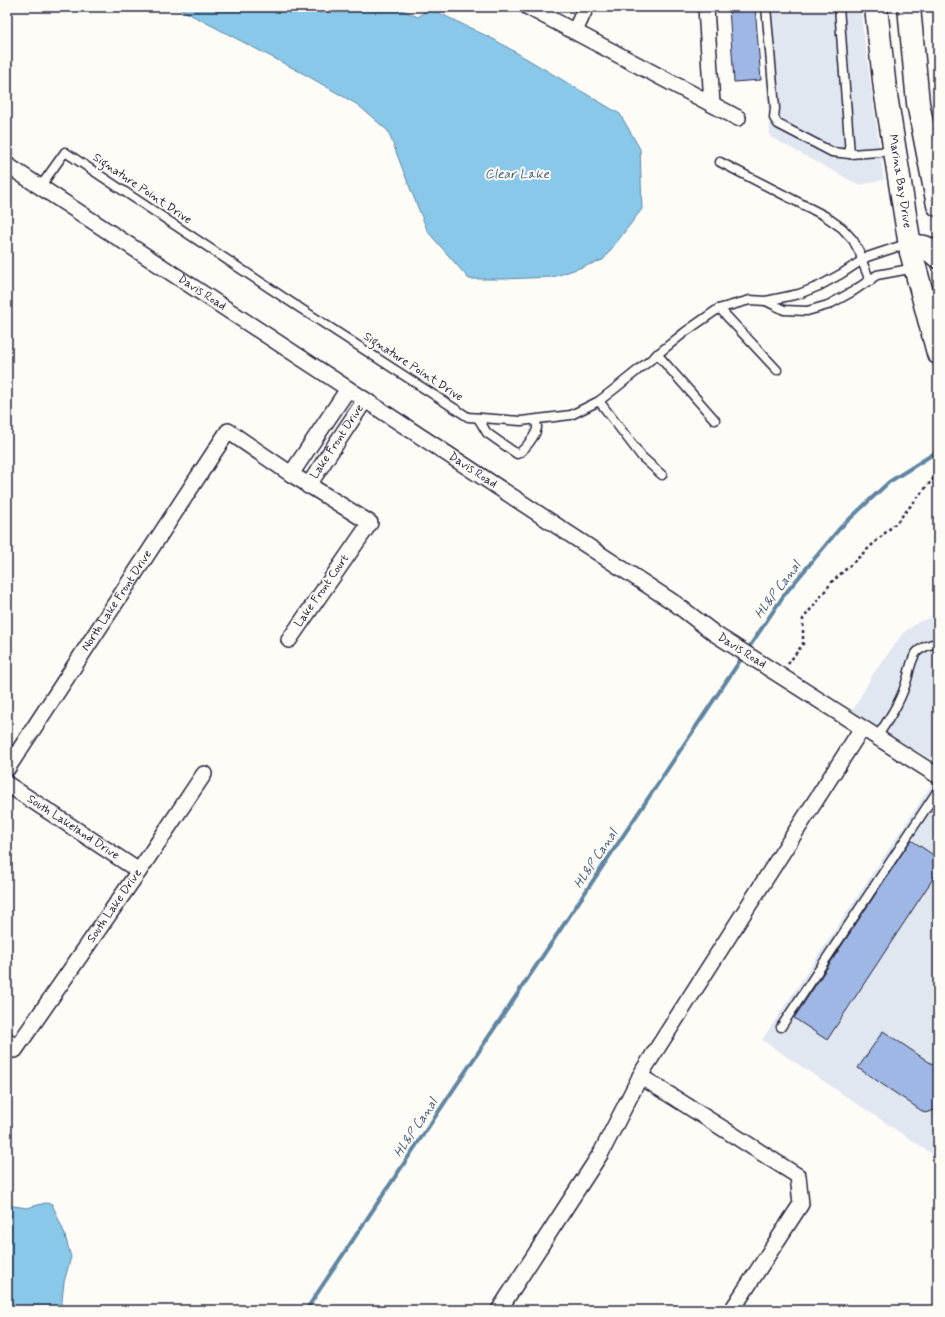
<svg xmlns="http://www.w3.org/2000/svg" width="945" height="1317" viewBox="0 0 945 1317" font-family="Mynerve,sans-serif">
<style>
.built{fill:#e1e7f1}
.water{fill:#89c8e9;stroke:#6086a3}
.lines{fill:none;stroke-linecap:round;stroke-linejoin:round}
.stream{stroke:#6086a3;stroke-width:4}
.building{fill:#9fb7e4;stroke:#22223b}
.lane-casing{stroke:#22223b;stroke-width:11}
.street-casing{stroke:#22223b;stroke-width:18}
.secondary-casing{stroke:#22223b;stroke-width:25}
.path{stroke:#22223b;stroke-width:2.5;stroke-dasharray:3 3;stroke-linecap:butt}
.lane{stroke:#fdfcf7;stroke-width:8}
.street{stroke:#fdfcf7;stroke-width:15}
.secondary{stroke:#fdfcf7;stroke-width:22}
.labels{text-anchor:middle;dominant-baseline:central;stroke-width:4;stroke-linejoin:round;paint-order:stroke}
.street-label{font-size:12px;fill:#22223b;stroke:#fdfcf7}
.water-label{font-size:13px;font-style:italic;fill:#465c78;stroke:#fdfcf7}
</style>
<rect width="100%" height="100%" fill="#fdfcf7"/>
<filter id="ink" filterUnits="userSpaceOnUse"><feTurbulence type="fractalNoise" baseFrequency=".025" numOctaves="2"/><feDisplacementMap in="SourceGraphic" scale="8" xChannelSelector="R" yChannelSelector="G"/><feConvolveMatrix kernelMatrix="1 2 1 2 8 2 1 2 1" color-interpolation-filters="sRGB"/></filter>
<g filter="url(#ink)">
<!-- built -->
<g class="built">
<path d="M762 7H860L884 180 859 185 770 137Z"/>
<path d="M938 616V764L852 712 873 674 903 633 920 621Z"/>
<path d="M938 775V1158L762 1040Z"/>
</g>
<!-- water -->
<g class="water">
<path d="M176 7H395L418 17 429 8 495 40 620 114 640 149 642 209 603 260 553 277 503 279H469L428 232 408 183 388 131 358 105 306 75Z"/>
<path d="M45 1203 52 1204 64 1232 71 1257 64 1282 61 1310H7V1205L27 1208Z"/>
</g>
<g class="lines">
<!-- stream -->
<path class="stream" d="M306 1310 784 595 840 528 889 482 938 451"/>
</g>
<!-- building -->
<g class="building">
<path d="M739 7H755L761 80 734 82 729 8Z"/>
<path d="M911 840 938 858V871L827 1040 794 1018Z"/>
<path d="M883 1031 938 1068V1109L925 1113 858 1068Z"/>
</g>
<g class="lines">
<defs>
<g id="lane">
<path d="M766 7 775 108 774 118 778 124 832 152 850 154"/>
<path d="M839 7 850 154 894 151"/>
<path d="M720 162 825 216 842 228 853 240 860 253 862 261 870 281"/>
<path d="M40 187 65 152 286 299 468 417 521 421 571 415 599 401 617 387 685 332 718 309 750 300 766 301 799 294 819 286 841 274 867 257 909 243"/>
<path d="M766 301 784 310 807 311 828 305 852 292 877 275 915 268"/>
<path d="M720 309 777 370"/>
<path d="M657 354 715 420"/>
<path d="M599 401 642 457 662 475"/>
<path d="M478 418 487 433 517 454C524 451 538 433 537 426 537 425 535 421 535 420"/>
<path d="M877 737C890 717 902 700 908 676 909 670 913 655 918 651 924 646 931 644 938 643"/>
<path d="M781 1027 938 790"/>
</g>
<g id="street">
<path d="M528 7 738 118"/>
<path d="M706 7 712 104"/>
<path d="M575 31 586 7"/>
<path id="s1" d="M7 165 676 604 715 634 938 776"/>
<path d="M291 474 348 389"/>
<path id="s2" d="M308 486 365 400"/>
<path id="s3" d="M7 769 228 431 291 474 370 523 289 640"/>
<path id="s4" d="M7 784 139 871"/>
<path id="s5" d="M7 1040 15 1050 139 871 204 774"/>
<path d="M640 1076 798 1176 801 1204 732 1310"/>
<path d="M499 1310 601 1153 644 1069 862 728"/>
</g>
<g id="secondary">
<path id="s6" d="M876 7 885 89 911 252 938 353"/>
<path d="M909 7 918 103 938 205"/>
<path d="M911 252C923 241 928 249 938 257"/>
</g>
</defs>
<!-- lane casing -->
<use href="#lane" class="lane-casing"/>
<!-- street casing -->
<use href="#street" class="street-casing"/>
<!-- secondary casing -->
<use href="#secondary" class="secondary-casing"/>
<!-- path -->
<path class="path" d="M788 664 803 644V619L832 582 898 521 938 473"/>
<!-- lane -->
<use href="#lane" class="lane"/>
<!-- street -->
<use href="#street" class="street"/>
<!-- secondary -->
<use href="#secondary" class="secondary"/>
</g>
</g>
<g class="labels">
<!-- street labels -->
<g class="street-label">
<text stroke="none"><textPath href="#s6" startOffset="176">Marina Bay Drive</textPath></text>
<text transform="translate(142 189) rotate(34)">Signature Point Drive</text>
<text stroke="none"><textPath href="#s1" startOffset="233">Davis Road</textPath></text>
<text transform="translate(413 367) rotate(33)">Signature Point Drive</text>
<text stroke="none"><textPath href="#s2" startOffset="53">Lake Front Drive</textPath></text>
<text stroke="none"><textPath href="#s1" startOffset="557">Davis Road</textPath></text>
<text transform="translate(322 591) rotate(-55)">Lake Front Court</text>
<text stroke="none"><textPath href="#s3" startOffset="201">North Lake Front Drive</textPath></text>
<text stroke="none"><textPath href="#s1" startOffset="881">Davis Road</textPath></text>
<text stroke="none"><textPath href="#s4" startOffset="79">South Lakeland Drive</textPath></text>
<text stroke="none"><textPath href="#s5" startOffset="188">South Lake Drive</textPath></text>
</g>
<!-- water labels -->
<g class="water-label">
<text x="517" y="174">Clear Lake</text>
<text transform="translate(778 590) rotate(-53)">HL&amp;P Canal</text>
<text transform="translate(596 859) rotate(-56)">HL&amp;P Canal</text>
<text transform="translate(416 1128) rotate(-56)">HL&amp;P Canal</text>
</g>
</g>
<!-- margin -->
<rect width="945" height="1317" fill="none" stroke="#fdfcf7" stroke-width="24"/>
<rect x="12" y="12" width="921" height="1293" fill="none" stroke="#22223b" stroke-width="1.5" filter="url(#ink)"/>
</svg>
